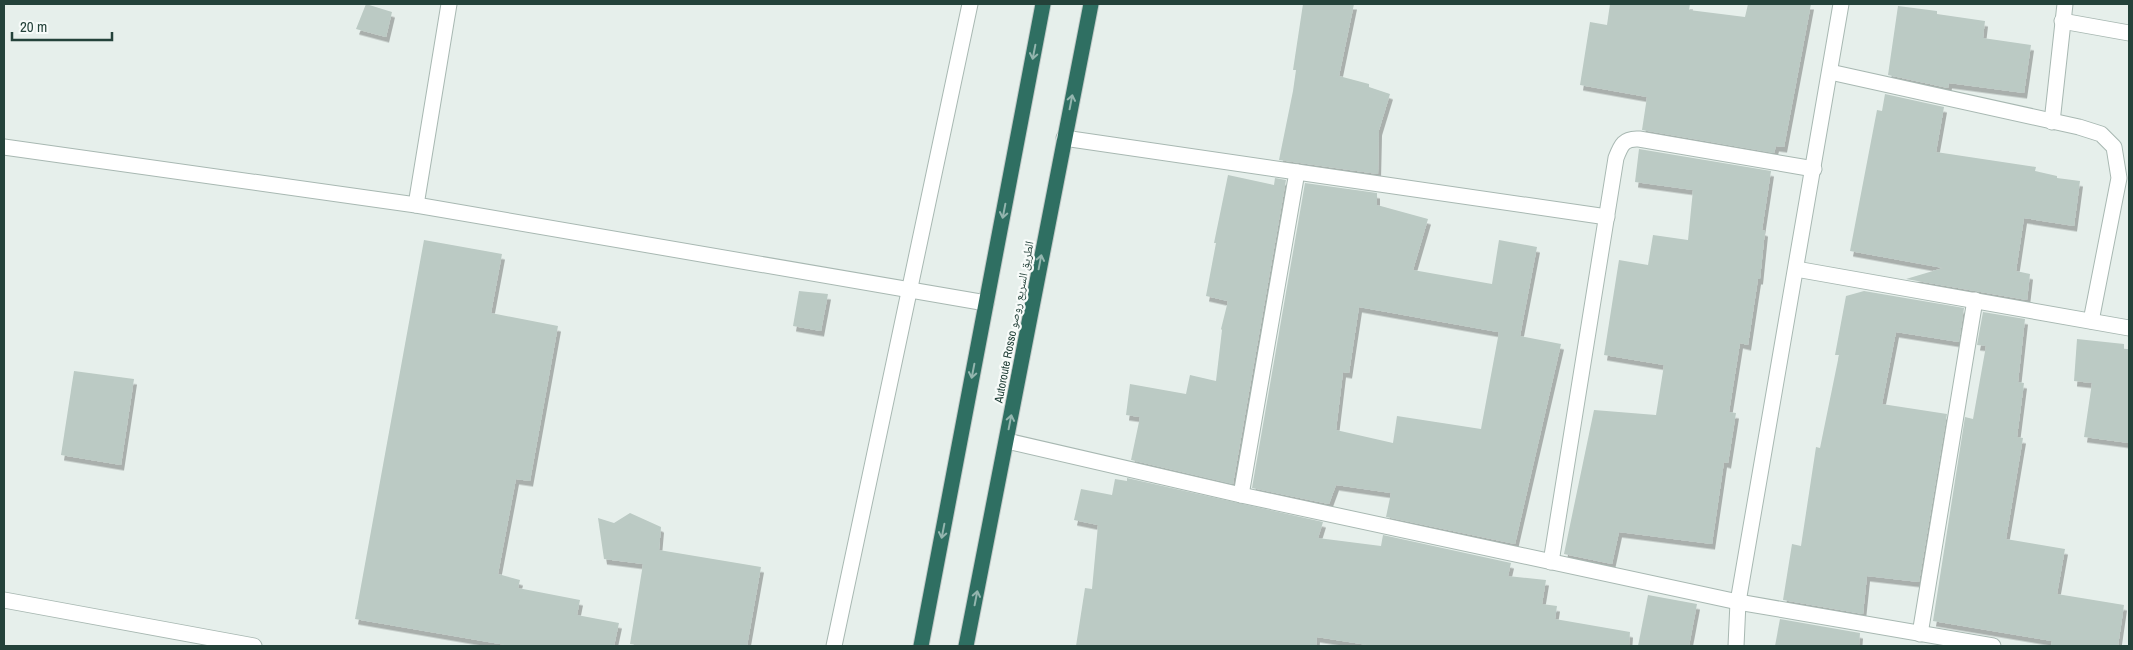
<svg xmlns="http://www.w3.org/2000/svg" width="2133" height="650" viewBox="0 0 2133 650" font-family="'Archivo Narrow','Noto Naskh Arabic',sans-serif">
<style>
.building{fill:#bbcac4;filter:url(#shadow)}
.lines{fill:none;stroke-linecap:round;stroke-linejoin:round}
.minor-casing{stroke:#a8b8b2;stroke-width:17}
.highway-casing{stroke:#c2cac8;stroke-width:17}
.minor{stroke:#fff;stroke-width:15}
.highway{stroke:#2f6f62;stroke-width:15}
.oneway{stroke:#93b5ae}
.labels{text-anchor:middle;dominant-baseline:central;stroke-width:4.5;stroke-linejoin:round;paint-order:stroke}
.street-label{font-size:12px;fill:#24423a;stroke:#f7fbf9}
</style>
<defs>
<filter id="shadow"><feDropShadow dx="3" dy="5.5" stdDeviation="0" flood-color="#0004"/></filter>
</defs>
<rect width="100%" height="100%" fill="#e6efeb"/>
<!-- building -->
<g class="building">
<path d="M366 4 392 12 386 37 356 29Z"/>
<path d="M1303 4H1354L1339 76 1369 84V87L1390 94 1379 130 1378 174 1279 160 1293 91 1296 70H1293Z"/>
<path d="M1610 4H1690L1689 10 1745 17 1748 4H1811L1784 147 1776 146 1774 153 1642 130 1647 97 1580 85 1590 22 1607 25Z"/>
<path d="M1898 6 1937 11V14L1985 21 1983 38 2031 45 2024 93 1949 83 1948 88 1888 75Z"/>
<path d="M1885 94 1944 107 1936 152 2036 167 2035 171 2057 176V178L2080 181 2074 226 2024 218 2016 271 2030 274 2027 300 1906 279 1943 268 1850 251 1877 110 1882 111Z"/>
<path d="M1639 149 1771 171 1762 230 1765 231 1760 279H1758L1748 345 1740 343 1729 412 1736 413 1728 463 1724 462 1712 544 1619 532 1612 564 1564 554 1594 410 1656 415 1664 365 1604 355 1619 260 1648 265 1653 235 1688 240 1693 190 1635 182Z"/>
<path d="M1228 175 1274 185 1275 178 1286 180 1233 484 1131 460 1140 417 1126 415 1130 384 1186 394 1190 375 1216 381 1222 330 1221 329 1228 301 1206 296 1216 243H1214Z"/>
<path d="M1305 183 1377 193V205L1428 219 1413 270 1492 284 1499 240 1537 247 1520 336 1359 307 1349 373 1343 372 1336 430 1393 443 1397 416 1481 429 1499 332 1561 344 1515 544 1386 517 1391 493 1336 485 1329 504 1252 488Z"/>
<path d="M424 240 502 254 491 313 558 326 530 481 516 479 498 574 520 580 518 588 580 600 577 615 619 623 614 646H511L355 619Z"/>
<path d="M799 291 828 294 821 331 793 326Z"/>
<path d="M1864 291 1964 308 1959 342 1896 332 1882 404 1947 414 1919 582 1867 576 1863 614 1783 600 1792 544 1801 546 1816 447 1820 448 1839 355H1835L1846 296Z"/>
<path d="M1983 312 2025 319 2018 382 2024 383 2017 437 2023 438 2006 539 2065 549 2057 594 2124 605 2118 646H2051L2052 641 1933 621 1965 417 1973 419 1986 346 1977 345Z"/>
<path d="M2077 339 2124 344V349H2129V443L2084 437 2092 383 2074 381Z"/>
<path d="M74 371 134 379 121 465 61 455Z"/>
<path d="M1127 478 1323 522 1318 538 1381 546 1383 535 1511 563 1508 576 1546 580 1542 604 1557 606 1555 619 1630 632 1629 646H1374L1317 637 1316 646H1076L1085 588 1092 589 1098 525 1074 520 1081 489 1112 495 1115 479 1127 481Z"/>
<path d="M630 513 661 527 659 550 761 567 747 646H646L630 644 643 564 604 559 598 518 614 523Z"/>
<path d="M1648 595 1697 604 1689 646H1638Z"/>
<path d="M1780 619 1860 633 1859 646H1775Z"/>
</g>
<g class="lines">
<defs>
<g id="minor">
<path d="M2062 21 2129 33"/>
<path d="M1830 72 2079 127 2101 134 2114 147 2119 178 2091 321"/>
<path d="M2052 122 2065 4"/>
<path d="M1064 138 1297 172 1241 495"/>
<path d="M4 147 416 205 986 303"/>
<path d="M1297 172 1607 217"/>
<path d="M416 205 449 4"/>
<path d="M1796 269 2129 328"/>
<path d="M1007 441 1241 495 1738 602 1993 646"/>
<path d="M1551 562 1616 158C1621 145 1624 138 1639 139L1814 169"/>
<path d="M4 600 254 646"/>
<path d="M1920 634 1975 300"/>
<path d="M834 646 970 4"/>
<path d="M1736 646 1738 602 1841 4"/>
</g>
<g id="highway">
<path d="M921 646 1043 4"/>
<path d="M966 646 1091 4"/>
</g>
</defs>
<!-- minor casing -->
<use href="#minor" class="minor-casing"/>
<!-- highway casing -->
<use href="#highway" class="highway-casing"/>
<!-- minor -->
<use href="#minor" class="minor"/>
<!-- highway -->
<use href="#highway" class="highway"/>
</g>
<!-- one-way arrows -->
<defs><path id="oneway-shaft" d="M-6 0H5M1.5-3L5.5 0L1.5 3" fill="none" stroke-width="1.6" stroke-linecap="round" stroke-linejoin="round" transform="scale(1.25)"/></defs>
<g class="oneway">
<use href="#oneway-shaft" transform="translate(1034 52) rotate(101)"/>
<use href="#oneway-shaft" transform="translate(1071 102) rotate(-79)"/>
<use href="#oneway-shaft" transform="translate(1004 211) rotate(101)"/>
<use href="#oneway-shaft" transform="translate(1040 262) rotate(-79)"/>
<use href="#oneway-shaft" transform="translate(973 371) rotate(101)"/>
<use href="#oneway-shaft" transform="translate(1010 422) rotate(-79)"/>
<use href="#oneway-shaft" transform="translate(943 531) rotate(101)"/>
<use href="#oneway-shaft" transform="translate(976 598) rotate(-79)"/>
</g>
<g class="labels">
<!-- street labels -->
<g class="street-label">
<text transform="translate(1014 322) rotate(-79)">Autoroute Rosso الطريق السريع روصو</text>
</g>
</g>
<!-- border -->
<rect width="2133" height="650" fill="none" stroke="#24423a" stroke-width="10"/>
<!-- scale -->
<path d="M12 32v8h100v-8" fill="none" stroke="#24423a" stroke-width="2.5"/>
<text x="20" y="32" font-size="15" fill="#24423a" stroke="#f7fbf9" stroke-width="4" paint-order="stroke">20 m</text>
</svg>
